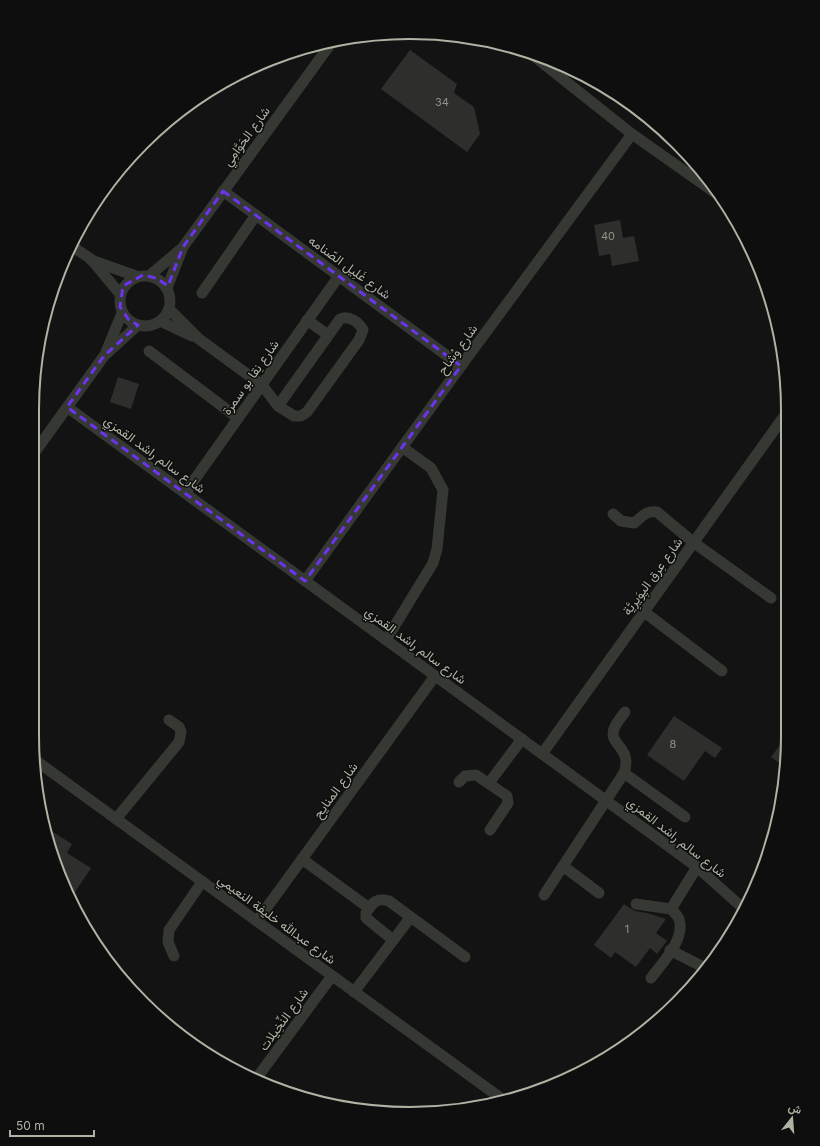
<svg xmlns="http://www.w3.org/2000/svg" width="820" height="1146" viewBox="0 0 820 1146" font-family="Inter,Vazirmatn,sans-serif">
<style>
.building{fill:#2e2f2d}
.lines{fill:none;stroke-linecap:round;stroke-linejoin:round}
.minor{stroke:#363833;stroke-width:11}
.marked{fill:none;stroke:#6d34ef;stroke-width:3;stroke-dasharray:8 5;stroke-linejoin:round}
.labels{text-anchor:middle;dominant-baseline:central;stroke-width:3;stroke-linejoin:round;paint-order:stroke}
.number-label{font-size:11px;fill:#8e9386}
.street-label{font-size:13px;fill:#aeb4a3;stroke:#0d0e0d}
.rim{fill:none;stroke:#aeb4a3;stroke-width:2}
</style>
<rect width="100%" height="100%" fill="#121312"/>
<!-- building -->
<g class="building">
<path d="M410 50 457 84 454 93 474 107 480 134 467 152 381 89Z"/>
<path d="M620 220 623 238 634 236 639 261 612 266 610 254 599 256 594 225Z"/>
<path d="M118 377 139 384 131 409 110 402Z"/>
<path d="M674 716 722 748 715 758 705 751 684 781 647 755Z"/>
<path d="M787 736V760L786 768 771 757Z"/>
<path d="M53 832 72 844 67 853 91 868 73 895 48 840Z"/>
<path d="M624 904 635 911 647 913 666 919 656 933 667 941 657 954 650 948 636 967 615 952 611 958 594 945Z"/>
</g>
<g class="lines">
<!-- minor -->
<g class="minor">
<path d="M530 53 632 134 717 194"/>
<path d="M223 191 461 366"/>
<path d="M73 247 91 259 120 294"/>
<path d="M91 260 136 276"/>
<circle cx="145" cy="301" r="25"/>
<path d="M149 276 181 249"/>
<path d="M167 288 183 247 332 42"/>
<path d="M202 293 256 215"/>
<path d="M169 309 199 339 262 385 278 406 294 416H301L307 412 359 340 363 330C359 322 349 315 340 319L278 406"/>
<path d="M307 320 328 335"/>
<path d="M160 321 192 336"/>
<path d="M149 351 238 418"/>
<path d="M106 352 122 313"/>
<path d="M67 407 697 867 745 910"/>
<path d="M32 456 104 356 138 325"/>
<path d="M185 493 339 276"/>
<path d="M613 514 621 521 634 523C642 517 646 510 657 512L693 542 771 598"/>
<path d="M305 581 461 366 632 134"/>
<path d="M643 611 722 671"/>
<path d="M386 640 433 563 437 549 443 490 431 468 402 447"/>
<path d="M542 754 785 415"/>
<path d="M35 760 502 1099"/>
<path d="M624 773 685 817"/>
<path d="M459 782 465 776 476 775 507 796 508 803 490 830"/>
<path d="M489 783 522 739"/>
<path d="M116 819 179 742 181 732 179 727 169 720"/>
<path d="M302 859 369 908"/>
<path d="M563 866 599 893"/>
<path d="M544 895 624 773C633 747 608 745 614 729 616 723 621 717 625 712"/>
<path d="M636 904 671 909C674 912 678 916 679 919 686 939 662 963 651 978"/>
<path d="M671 909 697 867"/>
<path d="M257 921 435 676"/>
<path d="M393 940 366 918V913C372 903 377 897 389 901L465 957"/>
<path d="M670 950 707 969"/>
<path d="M174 956 168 942 169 930 202 882"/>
<path d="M354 992 410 918"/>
<path d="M256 1079 332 976"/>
</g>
</g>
<!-- marked area -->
<path class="marked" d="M223 191 461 366 305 581 67 407 104 356 138 325 129 320 120 307 123 286 143 275 156 278 168 286 183 247Z"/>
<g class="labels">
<!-- number labels -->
<g class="number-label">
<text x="442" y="102">34</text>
<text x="608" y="236">40</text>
<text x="673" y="744">8</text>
<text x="627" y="929">1</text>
</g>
<!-- street labels -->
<g class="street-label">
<text transform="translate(246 136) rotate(-54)">شارع الحَوَّامِي</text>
<text transform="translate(350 267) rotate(36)">شارع غَلِيل الصّنامه</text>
<text transform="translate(457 349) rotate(-54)">شارع وُشاح</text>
<text transform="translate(250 377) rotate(-55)">شارع نِقا بو سمرة</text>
<text transform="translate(155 454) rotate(36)">شارع سالم راشد القمزي</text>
<text transform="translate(652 576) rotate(-54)">شارع عِرق اليِوَيرِيَّة</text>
<text transform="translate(416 645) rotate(36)">شارع سالم راشد القمزي</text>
<text transform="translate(335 790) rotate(-54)">شارع المنايح</text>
<text transform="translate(677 837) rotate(38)">شارع سالم راشد القمزي</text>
<text transform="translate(277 919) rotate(36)">شارع عبدالله خليفة النعيمي</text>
<text transform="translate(283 1019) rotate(-54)">شارع النِّخِيلات</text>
</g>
</g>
<!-- crop -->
<path d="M0 0H820V1146H0ZM410 39H410A371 371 0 0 1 781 410V736A371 371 0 0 1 410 1107H410A371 371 0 0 1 39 736V410A371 371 0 0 1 410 39Z" fill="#0d0e0d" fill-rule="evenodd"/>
<path class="rim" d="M410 39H410A371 371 0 0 1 781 410V736A371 371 0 0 1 410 1107H410A371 371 0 0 1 39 736V410A371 371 0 0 1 410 39Z"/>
<!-- north arrow -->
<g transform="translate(792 1118) rotate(17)" stroke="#0d0e0d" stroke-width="3" paint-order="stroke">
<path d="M0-3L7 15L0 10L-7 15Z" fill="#aeb4a3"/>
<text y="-6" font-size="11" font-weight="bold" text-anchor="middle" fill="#aeb4a3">ش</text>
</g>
<!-- scale -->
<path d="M10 1130v6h84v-6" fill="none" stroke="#aeb4a3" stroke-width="2"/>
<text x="16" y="1130" font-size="12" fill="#aeb4a3" stroke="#0d0e0d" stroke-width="3" paint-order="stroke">50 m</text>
</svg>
